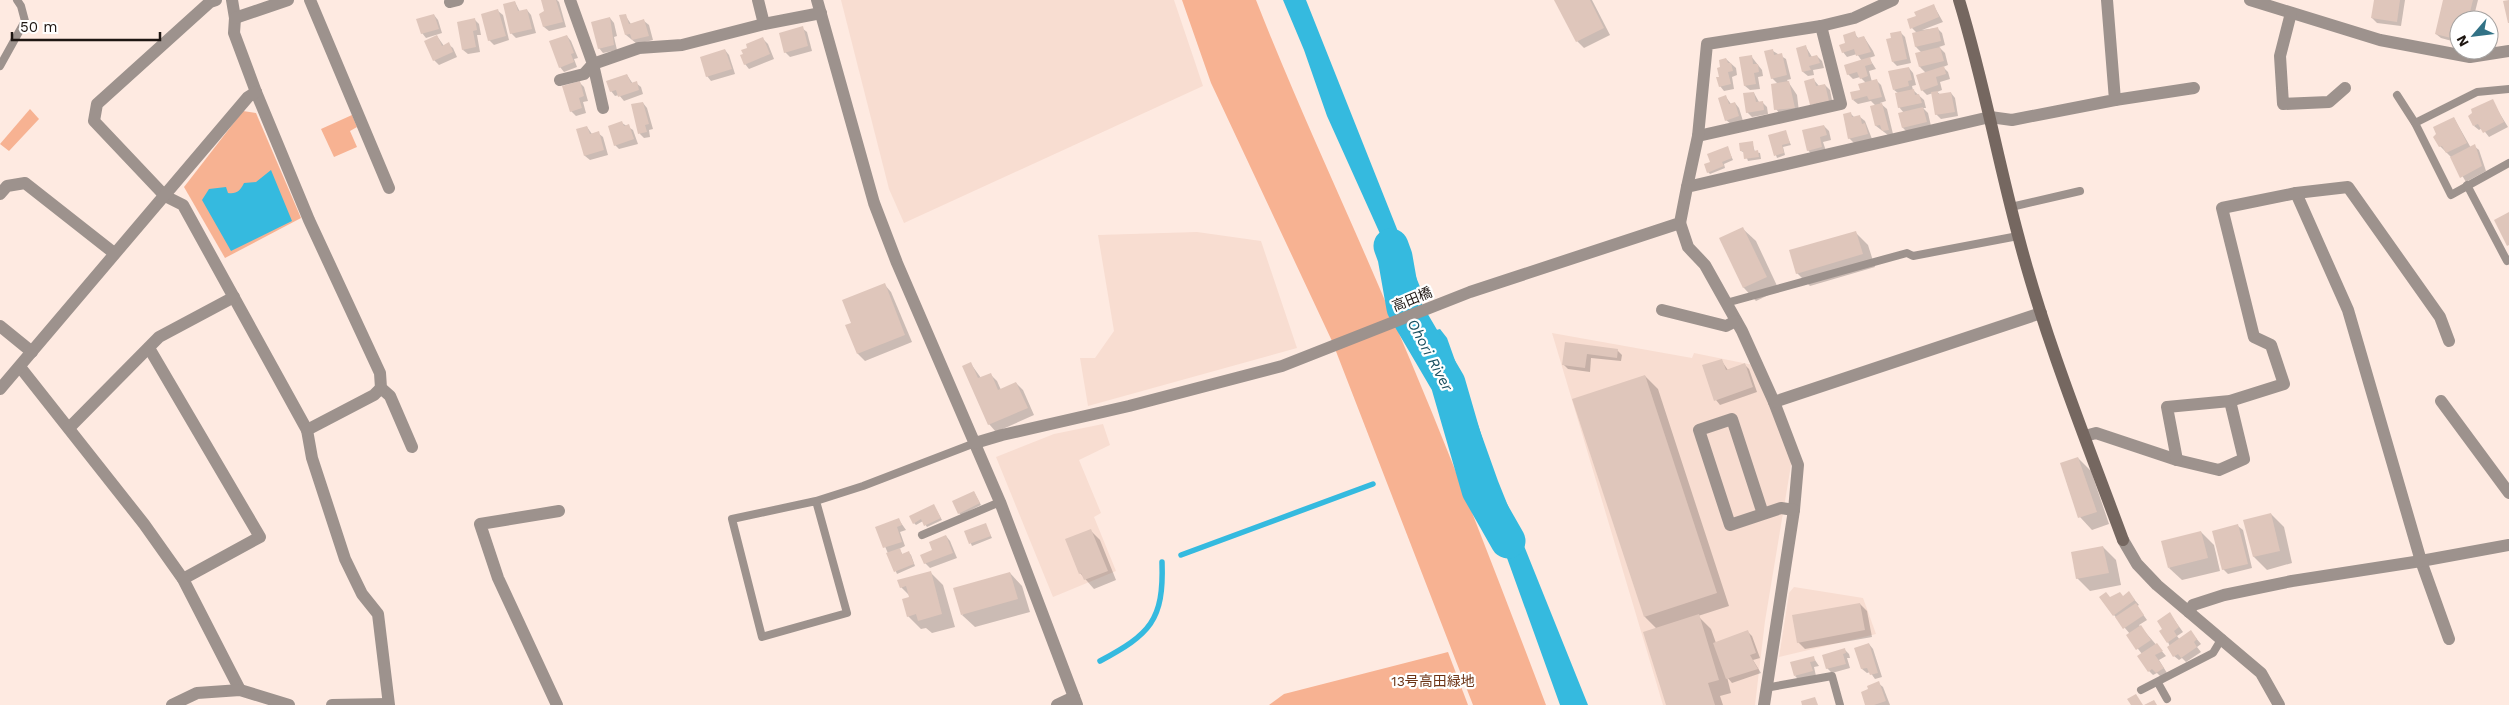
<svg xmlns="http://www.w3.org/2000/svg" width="2509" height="705" viewBox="0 0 2509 705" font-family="'Work Sans','Noto Sans JP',sans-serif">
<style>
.built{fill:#f8ddd1}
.green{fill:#f7b292}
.water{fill:#35badf}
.shadow{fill:#0003}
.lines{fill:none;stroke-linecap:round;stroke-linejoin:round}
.stream{stroke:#35badf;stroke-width:5.5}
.river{stroke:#35badf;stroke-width:35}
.building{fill:#dfc6bb}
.lane{stroke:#9d928d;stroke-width:8}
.street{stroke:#9d928d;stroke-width:12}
.secondary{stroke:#756760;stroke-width:12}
.labels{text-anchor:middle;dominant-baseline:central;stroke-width:4.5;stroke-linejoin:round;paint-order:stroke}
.street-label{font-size:14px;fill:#1e1612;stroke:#fff}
.park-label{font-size:14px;fill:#6c3416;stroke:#fff}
.water-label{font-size:15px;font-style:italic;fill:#1b5060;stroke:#fff}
</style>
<rect width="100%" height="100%" fill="#feeae1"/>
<!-- built -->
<g class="built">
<path d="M841 0H1174L1203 86 904 223 889 189Z"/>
<path d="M1197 232 1261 241 1297 348 1088 406 1080 358H1095L1114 331 1098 235Z"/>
<path d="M1552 333 1692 358 1694 353 1753 365 1792 459 1765 621 1755 705H1663Z"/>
<path d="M1103 424 1110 445 1079 460 1101 513 1094 517 1116 571 1053 597 996 457 1054 434Z"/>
<path d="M1794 587 1863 598 1876 634 1779 657 1789 593Z"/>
</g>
<!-- green -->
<g class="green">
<path d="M1182 0H1256C1297 105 1345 206 1389 310 1445 440 1496 573 1546 705H1473L1332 341 1211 83Z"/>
<path d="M30 109 39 119 9 151 0 144Z"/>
<path d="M243 111 256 113 301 218 225 258 184 187Z"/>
<path d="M352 115 357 127 350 131 357 147 334 157 321 129Z"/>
<path d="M1448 652 1468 705H1269L1284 694Z"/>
</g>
<!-- water -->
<g class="water">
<path d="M1283 0H1306L1424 297 1406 310 1395 267 1327 116 1304 50Z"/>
<path d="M271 170 292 221 231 251 202 200 209 189 226 187 228 193C237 194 240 191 244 183L256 182Z"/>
<path d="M1440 329 1447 338 1498 481 1588 705H1560L1453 408 1422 334Z"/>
</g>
<!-- shadow -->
<g class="shadow">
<path d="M546 0H557L559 2 566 27 549 31 544 27 541 15 545 12Z"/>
<path d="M1556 0H1592L1610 35 1584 48 1577 41Z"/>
<path d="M2375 0H2405L2401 26 2377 23 2372 18Z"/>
<path d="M2445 0H2478L2473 20H2459V43L2441 38 2436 34Z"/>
<path d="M515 2 520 12 527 10 531 15 536 33 516 38 511 33Z"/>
<path d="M1934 6 1943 22 1922 30 1937 28 1942 33 1945 45 1939 47 1945 53 1948 65 1943 67 1948 72 1950 79 1940 82 1942 90 1937 92 1941 95 1951 93 1955 98 1958 116 1941 119 1936 114 1933 93 1927 95 1922 90 1926 73 1920 67 1922 53 1916 47 1917 33 1912 28 1918 16Z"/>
<path d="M498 11 503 15 509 40 494 45 489 40Z"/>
<path d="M434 15 438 20 442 33 426 38 422 33Z"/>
<path d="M625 15 631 24 644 21 649 25 653 40 637 44 631 39 626 35Z"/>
<path d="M610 18 614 23 617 36 614 37 617 50 603 53 599 48Z"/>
<path d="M475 20 479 24 481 35H477L480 52 468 54 463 50Z"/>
<path d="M802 28 807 32 812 51 790 57 785 52Z"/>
<path d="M1900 32 1905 37 1911 63 1897 66 1893 62Z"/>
<path d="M1854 33 1859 39 1864 37 1873 51 1875 56 1869 58 1876 69 1869 71 1872 82 1877 81 1881 85 1886 101 1880 103 1887 109 1893 134 1888 135 1876 126V106L1871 101 1858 104 1853 100 1866 83 1860 77 1853 79 1848 74 1862 61 1857 54 1847 57 1843 52Z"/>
<path d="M437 36 444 46 448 44 453 48 457 57 439 65 434 60Z"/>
<path d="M567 36 571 41 578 58 574 59 577 67 564 72 560 67Z"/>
<path d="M763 39 768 44 774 59 749 69 745 64Z"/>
<path d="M1806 47 1812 57 1817 56 1822 61 1824 68 1813 70 1814 75 1808 76 1803 72 1798 49Z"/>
<path d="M725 50 729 55 735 74 711 81 707 76Z"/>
<path d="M1773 51 1786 59 1791 79 1787 80 1797 95 1799 112 1780 114 1776 109 1778 84 1772 78Z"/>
<path d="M1751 56 1762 70 1763 76 1758 77 1760 89 1750 90 1745 86Z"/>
<path d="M1726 59 1736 68 1737 75 1732 77 1734 89 1724 91 1720 86Z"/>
<path d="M1909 68 1913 73 1916 85 1912 86 1913 90 1924 100 1926 108H1923L1928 113 1931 126 1907 132 1903 128 1904 113 1899 107 1898 93 1894 90Z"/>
<path d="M627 75 633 84 636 83 641 87 643 94 624 101 619 95 615 96 611 91Z"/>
<path d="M1814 80 1819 86 1825 85 1830 90 1833 105 1816 109Z"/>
<path d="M580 83 584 87 588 101 583 102 586 113 576 116 571 111Z"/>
<path d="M1754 93 1759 102H1762L1767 107 1768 114 1752 117 1747 112Z"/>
<path d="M1726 97 1731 104 1735 103 1739 108 1743 121 1731 124 1726 120Z"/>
<path d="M2492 101 2508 127 2489 137 2482 128 2479 130 2474 126Z"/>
<path d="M643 103 647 108 653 129 649 130 650 137 644 138 640 134Z"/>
<path d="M1851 114 1855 118 1860 117 1865 121 1872 139 1854 143 1849 138Z"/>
<path d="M2454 118 2471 148 2474 146 2479 150 2486 171 2466 182 2451 157 2440 146Z"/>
<path d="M622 123 633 130 638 144 619 149 615 145Z"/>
<path d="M1824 126 1829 131 1831 140 1823 142 1826 151 1812 155 1808 150Z"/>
<path d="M587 127 592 134 598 133 603 137 608 155 590 160 585 156Z"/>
<path d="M1785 132 1791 145 1783 147 1785 155 1777 158 1769 136Z"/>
<path d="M1752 142 1755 152 1760 153 1761 159 1748 161 1745 153 1741 151Z"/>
<path d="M1727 147 1733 160 1724 164 1725 168 1710 174 1708 172 1712 163Z"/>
<path d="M1743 229 1756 241 1779 290 1756 301 1744 288 1721 239Z"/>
<path d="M1855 232 1868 245 1875 267 1810 286 1797 273Z"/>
<path d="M884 284 891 292 912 342 865 361 858 354 853 323Z"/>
<path d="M1566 343 1617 350 1622 355 1621 361 1591 358 1590 372 1568 369 1564 365Z"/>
<path d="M1721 360 1728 370 1744 364 1749 369 1757 392 1720 405 1716 400Z"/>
<path d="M971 364 981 378 990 374 997 381 1001 390 1016 383 1023 390 1034 415 996 432 989 424 964 367Z"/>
<path d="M1645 376 1658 389 1729 606 1698 616 1711 629 1716 643 1747 631 1752 636 1760 658 1753 660 1761 673 1732 683 1727 677 1731 693 1720 696 1723 705H1667L1657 629 1645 617Z"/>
<path d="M2078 458 2091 471 2109 524 2092 530 2080 517Z"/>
<path d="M974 492 981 505 961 515 959 513Z"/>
<path d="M934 506 942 520 927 527 923 521 916 525 914 523Z"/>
<path d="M2271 514 2284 527 2292 563 2267 570 2254 557 2245 521Z"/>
<path d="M899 520 906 530 900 532 905 546 899 549 903 555 909 553 911 555 915 566 897 574 877 528Z"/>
<path d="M985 524 992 538 972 546 966 532Z"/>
<path d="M2238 526 2243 530 2252 568 2228 574 2223 569Z"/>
<path d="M1091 531 1100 540 1116 580 1094 589 1080 573Z"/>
<path d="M2201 532 2214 545 2220 571 2182 580 2169 568Z"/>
<path d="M946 536 950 541 957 558 930 568 925 563Z"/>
<path d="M2103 547 2116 560 2121 585 2090 591 2077 578Z"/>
<path d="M930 572 943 585 955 627 932 633 926 628 921 629 908 616 912 598 901 587Z"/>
<path d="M1010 573 1022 586 1030 612 975 627 962 615Z"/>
<path d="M2110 598H2133L2139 605 2137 606 2147 620 2139 625 2166 656 2159 660 2167 673 2161 677 2157 673 2153 675 2149 671 2142 654 2128 636 2130 634 2114 615Z"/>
<path d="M1860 604 1867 611 1872 637 1805 649 1798 642Z"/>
<path d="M2170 614 2183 632 2177 636 2180 640 2191 632 2201 644 2197 647 2201 652 2186 662 2182 658 2179 660 2174 656 2168 642 2164 629Z"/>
<path d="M1869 644 1873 649 1882 677 1875 679 1870 672 1867 673 1862 669Z"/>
<path d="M1845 650 1849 654 1850 658H1847L1850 668 1832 673 1827 668Z"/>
<path d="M1813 657 1819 666 1814 667 1816 676 1799 680 1795 676Z"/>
<path d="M1878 683 1883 687 1890 705H1867Z"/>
</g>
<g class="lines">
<!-- stream -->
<g class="stream">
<path d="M1181 555 1373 484"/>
<path d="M1100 661C1150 634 1164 621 1162 562"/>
</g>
<!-- river -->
<path class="river" d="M1391 246 1395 257 1404 308 1448 383 1479 490 1508 541"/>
</g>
<!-- building -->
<g class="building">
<path d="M541 0H556L563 22 543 27 539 14 544 11Z"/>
<path d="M1554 0H1590L1604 28 1576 42Z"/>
<path d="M2374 0H2400L2397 22 2371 18Z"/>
<path d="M2443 0H2473L2468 20H2459V40L2435 34Z"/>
<path d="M2509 0V23H2508L2503 1Z"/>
<path d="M515 1 518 11 527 9 532 29 510 34 503 4Z"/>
<path d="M1934 4 1939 17 1910 29 1907 19 1916 16 1914 12Z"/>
<path d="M498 9 506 36 488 41 481 14Z"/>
<path d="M434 14 439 29 421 34 416 19Z"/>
<path d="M626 14 629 24 644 19 649 36 632 40 630 34 625 35 619 15Z"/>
<path d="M610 17 614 45 598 49 591 22Z"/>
<path d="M475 18 477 30 473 31 476 47 462 50 457 22Z"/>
<path d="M803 26 808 46 784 53 779 33Z"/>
<path d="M1938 27 1941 41 1915 47 1912 33Z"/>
<path d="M1855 31 1857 38 1864 36 1871 52 1856 56 1854 49 1842 53 1839 45 1845 43 1843 35Z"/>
<path d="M1901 31 1907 59 1892 62 1886 39 1891 38 1890 33Z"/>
<path d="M437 35 442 46 449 42 453 52 433 61 424 41Z"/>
<path d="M567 35 574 53 571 54 574 62 559 68 549 41Z"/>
<path d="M763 37 770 54 744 65 740 55 743 54 741 50 747 48 746 44Z"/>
<path d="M1806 45 1809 57 1817 55 1820 63 1809 66 1811 70 1802 72 1796 48Z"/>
<path d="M1940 47 1944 61 1919 67 1915 53Z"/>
<path d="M725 49 732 69 706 77 700 57Z"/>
<path d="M1773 49 1774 55 1782 53 1787 75 1771 79 1764 51Z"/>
<path d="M1752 55 1753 64H1758L1759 72 1754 73 1756 84 1744 86 1739 57Z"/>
<path d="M1870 57 1872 64 1865 66 1868 76 1860 79 1857 72 1847 75 1844 65Z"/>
<path d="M1726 58 1728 63H1731L1733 71 1728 72 1731 84 1719 87 1716 77H1719L1717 68 1720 67 1719 60Z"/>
<path d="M1944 66 1946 74 1936 77 1938 85 1921 91 1916 75Z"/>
<path d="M1909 67 1912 80 1908 81 1909 86 1893 90 1888 71Z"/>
<path d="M627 74 631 83 637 81 639 90 618 97 616 90 610 92 606 81Z"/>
<path d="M1814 78 1816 86 1825 84 1829 101 1810 105 1804 81Z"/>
<path d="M1877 79 1882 97 1869 100 1867 96 1852 100 1850 92 1860 90 1858 84Z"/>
<path d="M580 81 584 96 579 98 582 108 570 112 562 86Z"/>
<path d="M1789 81 1795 108 1774 110 1771 84Z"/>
<path d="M1914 89 1915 95 1919 94 1922 103 1898 108 1895 93Z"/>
<path d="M1938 91V94L1951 92 1955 112 1935 115 1931 92Z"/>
<path d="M1754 92 1756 102 1763 101 1764 110 1746 113 1743 93Z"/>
<path d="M1726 95 1729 104 1735 102 1739 116 1725 121 1718 98Z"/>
<path d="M2493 99 2504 122 2483 133 2478 124 2473 126 2468 116 2472 113 2471 109Z"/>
<path d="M643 102 649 124 645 125 647 132 638 134 631 104Z"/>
<path d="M1882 103 1889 130 1882 131 1880 125 1875 126 1870 106Z"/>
<path d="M1923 107 1927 122 1902 128 1898 113Z"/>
<path d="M1851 112 1852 117 1860 115 1862 124 1865 123 1868 134 1848 139 1843 114Z"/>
<path d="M2454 117 2467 143 2446 153 2442 146 2439 147 2433 137 2436 134 2433 127Z"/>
<path d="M622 121 624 126 629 124 634 139 614 146 608 126Z"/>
<path d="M1824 125 1827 135 1820 137 1822 147 1807 151 1802 130Z"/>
<path d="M587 126 590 134 599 131 604 150 584 156 576 129Z"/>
<path d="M1786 130 1790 143 1782 145 1784 153 1774 156 1768 135Z"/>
<path d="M1753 141 1754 151 1758 150 1759 157 1744 159 1743 151H1740L1739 143Z"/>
<path d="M2475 144 2482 166 2460 178 2450 157Z"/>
<path d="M1728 146 1732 158 1722 162 1724 166 1707 173 1704 164 1710 162 1707 154Z"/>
<path d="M2509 212V245L2507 246 2494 220Z"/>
<path d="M1743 227 1767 277 1743 288 1719 238Z"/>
<path d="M1856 231 1863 254 1796 274 1789 250Z"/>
<path d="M885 283 905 335 857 354 845 325 851 323 842 300Z"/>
<path d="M1565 342 1618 349 1617 358 1587 354 1585 368 1562 365Z"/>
<path d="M1722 359 1726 370 1745 363 1753 387 1714 401 1702 365Z"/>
<path d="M971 362 978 378 991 373 998 390 1016 382 1028 408 988 425 962 366Z"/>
<path d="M1645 375 1717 593 1644 617 1572 399Z"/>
<path d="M2078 457 2097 512 2078 518 2060 463Z"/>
<path d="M974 491 980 503 958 514 952 501Z"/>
<path d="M934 504 941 518 924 526 921 519 913 524 909 516Z"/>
<path d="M2271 513 2280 551 2253 557 2243 520Z"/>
<path d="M899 518 902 525 897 527 902 542 883 548 875 527Z"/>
<path d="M986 523 991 536 969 544 964 531Z"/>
<path d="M2238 524 2248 564 2222 570 2212 531Z"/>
<path d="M1091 529 1108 571 1084 580 1081 573 1079 574 1065 539Z"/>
<path d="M2201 531 2208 558 2168 568 2161 541Z"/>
<path d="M946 535 953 553 924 564 920 555 932 550 929 542Z"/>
<path d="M2103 546 2109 573 2076 579 2071 552Z"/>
<path d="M900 548 902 554 909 551 914 564 894 572 886 553Z"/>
<path d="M931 571 942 614 918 621 916 614 907 617 902 599 909 597 906 586 900 588 897 580Z"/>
<path d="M1010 572 1018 599 961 615 953 588Z"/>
<path d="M2129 591 2135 600 2113 616 2099 597 2106 592 2110 597 2120 592 2123 596Z"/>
<path d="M1860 603 1865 630 1797 643 1792 615Z"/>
<path d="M2136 603 2144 615 2123 629 2115 617Z"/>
<path d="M2170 612 2179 627 2174 631 2177 636 2167 643 2159 631 2162 629 2157 621Z"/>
<path d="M1699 614 1719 680 1708 683 1715 705H1666L1643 632Z"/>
<path d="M2141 625 2151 640 2136 650 2126 635Z"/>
<path d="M1748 630 1756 653 1750 655 1758 669 1726 679 1713 643Z"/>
<path d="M2191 630 2197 639 2194 642 2197 647 2181 658 2178 654 2173 657 2167 647Z"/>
<path d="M1869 643 1878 673 1870 675 1867 668 1861 669 1854 648Z"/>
<path d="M2157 643 2163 651 2155 655 2164 668 2156 673 2152 669 2148 672 2137 656Z"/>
<path d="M1845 648 1846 653 1843 654 1846 664 1826 669 1822 655Z"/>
<path d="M1814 656 1815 661 1810 662 1813 671 1794 676 1790 662Z"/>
<path d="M1879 681 1886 701 1874 705H1865L1861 692 1868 689 1867 686Z"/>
<path d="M2136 694 2143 705H2131L2127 699Z"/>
<path d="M1815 697 1818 705H1802L1801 701Z"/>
<path d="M2154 700 2157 705H2144Z"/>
</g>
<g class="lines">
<!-- lane -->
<g class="lane">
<path d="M0 66 25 21 21 6 17 0"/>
<path d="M2397 95 2415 123 2451 195 2509 163"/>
<path d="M2415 123 2477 92 2509 89"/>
<path d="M2467 185 2507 261 2509 260"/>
<path d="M2011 207 2080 191"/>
<path d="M1726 303 1907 253 1913 256 2018 236"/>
<path d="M816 501 847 613 762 637 732 519 816 501 863 486 975 443"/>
<path d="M922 535 1000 502"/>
<path d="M2158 683 2167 699"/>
<path d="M1765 688 1832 676 1840 705"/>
<path d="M2141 690 2213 653 2222 638"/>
</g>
<!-- street -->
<g class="street">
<path d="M216 0 210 2 97 104 94 121 165 196 183 205 307 430"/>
<path d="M232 0 235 18 234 33 256 92 309 220 380 373 381 388 390 396 412 447"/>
<path d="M310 0 389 188"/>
<path d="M758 0 764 24"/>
<path d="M817 0 874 203 897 263 1000 502 1077 705"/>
<path d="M2250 0 2380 40 2470 57 2509 51"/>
<path d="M450 2 458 0"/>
<path d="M2291 13 2280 56 2283 104 2329 102 2345 88"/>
<path d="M235 18 288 0"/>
<path d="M560 80 584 74 593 64 570 0"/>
<path d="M2115 100 2194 88"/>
<path d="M603 108 593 64 639 48 682 45 764 24 821 13"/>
<path d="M1698 136 1841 104 1821 26"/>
<path d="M1687 187 1698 136 1707 44 1821 26 1854 18 1893 0"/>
<path d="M2296 193 2348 310 2421 561 2449 639"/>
<path d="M0 194 7 186 25 183 114 253"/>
<path d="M1680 223 1688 247 1705 265 1742 331 1774 402 1798 465 1794 510 1764 705"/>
<path d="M1662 310 1726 326 1736 321"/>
<path d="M0 326 32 352"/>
<path d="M149 348 260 537 183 579"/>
<path d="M20 367 144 524 183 579 240 690"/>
<path d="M381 388 374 395 307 430 312 458 345 559 362 594 378 614 389 705"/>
<path d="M0 389 248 97 256 92"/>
<path d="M2441 401 2509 493"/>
<path d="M1774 402 2041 313"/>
<path d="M69 428 159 337 234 297"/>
<path d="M2085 436 2096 433 2177 460 2219 470 2244 459 2230 401"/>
<path d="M975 443 1002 435 1129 406 1282 366 1470 292 1680 223 1687 187 1990 117 2012 120 2115 100 2107 0"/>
<path d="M2177 460 2167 407 2230 401 2284 384 2271 345 2254 337 2222 208 2296 193 2348 187 2440 317 2449 341"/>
<path d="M1763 514 1732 419 1699 430 1730 525 1781 508 1794 510"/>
<path d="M2123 540 2137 564 2157 585 2261 673 2279 705"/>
<path d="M2189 612 2193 605 2224 595 2292 581 2421 561 2509 545"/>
<path d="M172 705 197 693 240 690 289 705"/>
<path d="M332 705 388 704"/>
<path d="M557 705 498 578 480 524 559 511"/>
<path d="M1057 705 1074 697"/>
</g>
<!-- secondary -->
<path class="secondary" d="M1959 0C1983 78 1997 157 2018 235 2045 339 2086 440 2123 540"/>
</g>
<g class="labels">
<!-- street labels -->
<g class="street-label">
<text transform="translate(1412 299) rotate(-22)">高田橋</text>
</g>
<!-- park labels -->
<g class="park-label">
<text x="1433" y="681">13号高田緑地</text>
</g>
<!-- water labels -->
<g class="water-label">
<text transform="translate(1430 355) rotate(62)">Ohori River</text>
</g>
</g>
<!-- north arrow -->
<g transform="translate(2474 35) rotate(242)"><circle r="24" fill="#ffffff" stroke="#a5a2a0"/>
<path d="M0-4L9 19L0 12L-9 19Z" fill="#327286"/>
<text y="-8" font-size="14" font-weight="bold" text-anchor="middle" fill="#1e1612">N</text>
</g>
<!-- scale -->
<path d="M12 32v8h148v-8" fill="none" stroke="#1e1612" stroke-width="2.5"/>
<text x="20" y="32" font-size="15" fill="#1e1612" stroke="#ffffff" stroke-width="4" paint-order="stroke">50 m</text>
</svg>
